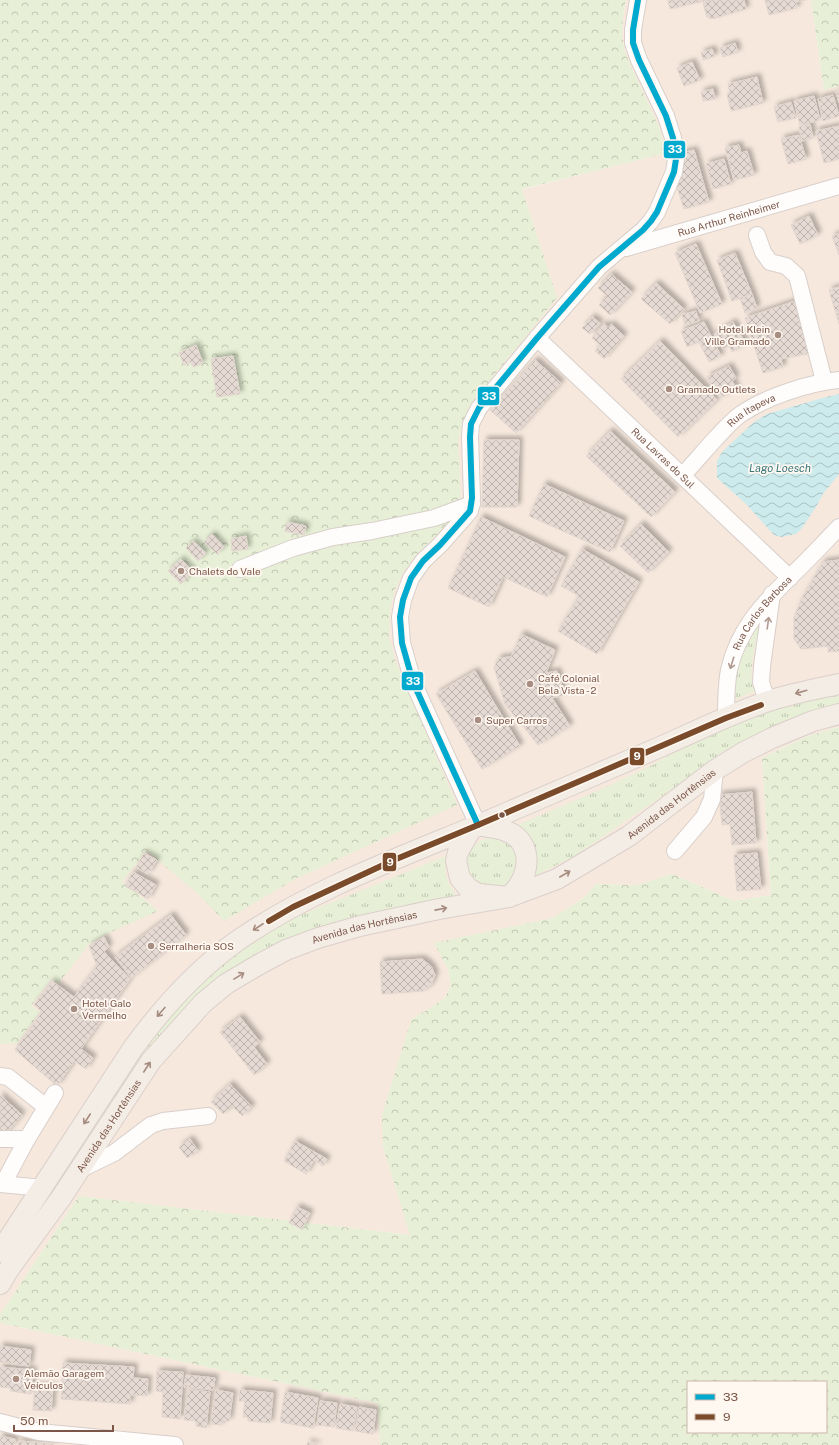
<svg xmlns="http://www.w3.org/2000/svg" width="839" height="1445" viewBox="0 0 839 1445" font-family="'Public Sans',sans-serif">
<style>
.residential{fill:#f6e8dd}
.grass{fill:url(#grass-tufts)}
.forest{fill:url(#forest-crowns);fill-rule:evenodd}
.water{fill:url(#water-waves)}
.building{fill:url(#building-cross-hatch);stroke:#e3d6cf;filter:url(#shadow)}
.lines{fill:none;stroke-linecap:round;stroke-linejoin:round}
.minor-casing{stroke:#d9cfca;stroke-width:18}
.major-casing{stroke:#dbcfca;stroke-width:22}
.minor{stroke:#fefdfc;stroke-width:16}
.major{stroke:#f4ede6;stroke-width:20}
.bus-1-casing{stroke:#fff8f1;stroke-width:9}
.bus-2-casing{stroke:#fff8f1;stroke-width:9}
.bus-1{stroke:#00a9ce;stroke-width:6}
.bus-2{stroke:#7a4b2a;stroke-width:6}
.oneway{stroke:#b09990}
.oneway2{stroke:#a68b7f}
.poi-dot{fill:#a88d82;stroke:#fff8f1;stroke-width:1.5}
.bus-dot{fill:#7c5648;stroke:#fff8f1;stroke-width:1.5}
.labels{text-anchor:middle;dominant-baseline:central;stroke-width:3.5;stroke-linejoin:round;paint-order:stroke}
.street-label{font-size:10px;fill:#7c5648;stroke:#fff8f1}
.poi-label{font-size:10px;fill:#7c5648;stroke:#fff8f1;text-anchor:start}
.water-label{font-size:11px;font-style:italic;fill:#37767b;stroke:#fff8f1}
.line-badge{stroke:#fff8f1;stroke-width:1.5}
.badge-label{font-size:11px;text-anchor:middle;font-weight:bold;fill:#fff}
</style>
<defs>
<pattern id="grass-tufts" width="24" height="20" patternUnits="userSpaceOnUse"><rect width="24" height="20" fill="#e7f0d6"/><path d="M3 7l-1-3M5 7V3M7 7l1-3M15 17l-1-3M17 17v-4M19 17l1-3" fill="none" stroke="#c0c5b0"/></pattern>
<pattern id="forest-crowns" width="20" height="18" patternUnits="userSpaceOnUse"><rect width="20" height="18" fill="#e7f0d6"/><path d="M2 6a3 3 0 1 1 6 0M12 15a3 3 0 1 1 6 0" fill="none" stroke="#c0c5b0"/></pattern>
<pattern id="water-waves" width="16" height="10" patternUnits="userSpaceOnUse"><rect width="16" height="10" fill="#cdebec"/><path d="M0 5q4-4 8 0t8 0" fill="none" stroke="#abc1c1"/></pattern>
<pattern id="building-cross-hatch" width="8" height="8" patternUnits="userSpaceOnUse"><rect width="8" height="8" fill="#e6dbd4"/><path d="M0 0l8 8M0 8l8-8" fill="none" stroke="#bfb4ae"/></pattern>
<filter id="shadow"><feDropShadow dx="3.5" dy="-3.5" stdDeviation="2" flood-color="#0004"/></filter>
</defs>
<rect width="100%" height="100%" fill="#f9f3ed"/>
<!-- residential -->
<g class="residential">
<path d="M626 0H811L824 90 839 86V727L808 736 762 758 771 895 734 901 672 874 637 885 596 884 584 898 553 918 435 943 448 969 451 986 444 999 411 1020 383 1147 411 1235 79 1196 0 1315V323L665 153 659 127 625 53 622 35 623 16Z"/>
<path d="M0 1323 378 1403 380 1445H0Z"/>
</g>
<!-- grass -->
<g class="grass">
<path d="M760 626C756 644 746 675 755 691L733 700 736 670 751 627Z"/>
<path d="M839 692V705L713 761 576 855 529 879 511 828 602 789 652 765 688 745 759 712Z"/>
<circle cx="492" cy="863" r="25"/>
<path d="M446 856C443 876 447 884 460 899L393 911 198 996 164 1031 146 1054 55 1190 54 1184 159 1026 217 966 276 926 306 913Z"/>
</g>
<!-- forest -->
<g class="forest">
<path d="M0 0H626L623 16 622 35 625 53 659 127 666 153 522 189 557 298 473 401 463 421 458 440 461 504 457 515 419 552 404 571 395 589 390 611 389 636 396 663 457 805 295 879 224 921 197 893 147 851 122 881 158 911 104 935 88 945 58 984 51 979 31 1006 40 1012 17 1043 0 1044Z"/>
<path d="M811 0H839V86L824 90Z"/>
<path d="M839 727V1445H380L378 1403 0 1323V1315L79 1196 410 1235 383 1147 382 1115 411 1020 444 999 451 986 448 969 434 943 553 918 584 898 596 884 637 885 672 874 734 901 771 895 762 758 808 736ZM688 1382H826V1432H688Z"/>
</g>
<!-- water -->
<path class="water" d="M839 394V474L823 494 816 507 802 528 796 534 782 537 774 535 746 504 717 478V461L722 452 754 422 767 414 819 399Z"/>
<!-- building -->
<g class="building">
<path d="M668 0H708L670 9Z"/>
<path d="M713 0H744L746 9 712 19 707 17 703 3Z"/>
<path d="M765 0H805L796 2 797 8 769 15Z"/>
<path d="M735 43 738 52 723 57 720 48Z"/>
<path d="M712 49 715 56 703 60 701 53Z"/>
<path d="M692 62 700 80 684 86 677 68Z"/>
<path d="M757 77 763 103 731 111 727 94 730 93 728 84Z"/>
<path d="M713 89 715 99 703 101 701 92Z"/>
<path d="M836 92H839V103Z"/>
<path d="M833 95 839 116 823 121 818 99Z"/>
<path d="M814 96 820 120 800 125 794 101Z"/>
<path d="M791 102 796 118 778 122 774 107Z"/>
<path d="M810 124 813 138 802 141 799 127Z"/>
<path d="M839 126V159L824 163 816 131Z"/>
<path d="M799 135 806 159 788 164 781 139Z"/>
<path d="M739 145 741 153 747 151 754 175 734 180 725 148Z"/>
<path d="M694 150 709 202 684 209 677 187 673 188 682 153Z"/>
<path d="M724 159 731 184 713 189 706 164Z"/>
<path d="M809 216 818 235 800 244 791 225Z"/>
<path d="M839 234V255L832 236Z"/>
<path d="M696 244 722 304 700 313 675 253Z"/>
<path d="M735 253 752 294 732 301 717 260Z"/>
<path d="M611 274 632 292 610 315 599 305 607 296 598 288Z"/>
<path d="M656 283 684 309 670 324 641 299Z"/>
<path d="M839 287V324L829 290Z"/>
<path d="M752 294 757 308 745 313 740 298Z"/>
<path d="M795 301 811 353 781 359 783 367 763 373 745 318Z"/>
<path d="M696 311 699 321 685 325 682 315Z"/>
<path d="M592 317 600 323 590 334 582 328Z"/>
<path d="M704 322 711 336 687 347 681 331Z"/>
<path d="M733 322 746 344 732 352 729 345 723 349 714 334Z"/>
<path d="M604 324 608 327 611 324 624 336 604 359 595 351 600 345 592 338Z"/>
<path d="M711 336 721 356 709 362 699 342Z"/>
<path d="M660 341 717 400 678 437 621 379Z"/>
<path d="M196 345 203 363 193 367 191 362 184 365 179 353Z"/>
<path d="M233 356 240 394 217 397 211 359Z"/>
<path d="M535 360 561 383 516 433 490 410Z"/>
<path d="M729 366 736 378 732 381 737 389 720 398 707 377Z"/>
<path d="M610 431 675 492 651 517 586 456Z"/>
<path d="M484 440H519L517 507H482Z"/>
<path d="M544 484 624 521 610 552 529 516Z"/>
<path d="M481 517 565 557 547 597 503 577 489 607 448 588Z"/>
<path d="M287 522 306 526 304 535 285 531Z"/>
<path d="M641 524 669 552 648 573 620 546Z"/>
<path d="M212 534 224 547 217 554 204 542Z"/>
<path d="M246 536 248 549 232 551 231 539Z"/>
<path d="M193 541 206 553 198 561 186 548Z"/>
<path d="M582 549 639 582 597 654 558 631 579 596 561 586Z"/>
<path d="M181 559 193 572 181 584 168 571Z"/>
<path d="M839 560V651L828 652V646L801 649 794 639V618L801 600 823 562Z"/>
<path d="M521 634 555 650 546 673 557 671 565 695 552 698 570 726 538 745 505 704 494 667 499 658 511 657Z"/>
<path d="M475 671 520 746 482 769 436 694Z"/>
<path d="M752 792 756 843 732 845 730 824 722 825 719 795Z"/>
<path d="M144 853 157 860 148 874 136 867Z"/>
<path d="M757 853 761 889 737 891 734 855Z"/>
<path d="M133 872 156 885 148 899 125 886Z"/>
<path d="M171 915 186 935 131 978 115 957Z"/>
<path d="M104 937 109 947 104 951 106 954 130 979 81 1049 93 1058 86 1069 74 1061 57 1086 15 1050 42 1012 34 1005 52 981 74 997 97 966 89 946Z"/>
<path d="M422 959 431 966 435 975 431 985 424 991 382 994 380 962Z"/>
<path d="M240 1017 260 1042 254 1047 267 1064 254 1075 220 1032Z"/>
<path d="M230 1084 252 1107 242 1116 232 1106 223 1114 211 1102Z"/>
<path d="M0 1095 22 1115 3 1137 0 1135Z"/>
<path d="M190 1139 198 1151 187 1158 179 1147Z"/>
<path d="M295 1141 327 1159 323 1166 314 1160 306 1174 284 1161Z"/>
<path d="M297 1207 310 1213 302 1229 289 1223Z"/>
<path d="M0 1346 31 1350 29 1366 0 1362Z"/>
<path d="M63 1363 134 1367 133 1378 148 1379 147 1396 130 1395V1404L61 1399Z"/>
<path d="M0 1367 33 1370 31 1394 10 1391 11 1388 0 1387Z"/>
<path d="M157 1371 183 1372 180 1419 162 1417 163 1392 156 1391Z"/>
<path d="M186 1375 215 1378 213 1390 184 1387Z"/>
<path d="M35 1386 53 1387 51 1411 33 1410Z"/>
<path d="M188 1389 210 1392 206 1428 196 1426V1421L184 1420Z"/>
<path d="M216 1390 233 1393 229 1421 222 1420V1425L211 1424Z"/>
<path d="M240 1390 273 1393 270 1423 248 1421V1417H243L245 1401H239Z"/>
<path d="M285 1392 318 1398 313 1428 280 1422Z"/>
<path d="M320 1401 337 1403 334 1427 317 1425Z"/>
<path d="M340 1404 357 1407 353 1431 336 1428Z"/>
<path d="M359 1407 376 1410 373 1434 355 1431Z"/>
<path d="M0 1436 15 1439 14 1445H0Z"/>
<path d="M19 1441 54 1444V1445H18Z"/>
<path d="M308 1442 318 1445H307Z"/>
</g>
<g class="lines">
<defs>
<g id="minor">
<path d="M757 235 763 252 770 262 786 266 797 276 824 381"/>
<path id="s1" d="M626 248 839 186"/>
<path id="s2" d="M537 338 790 578"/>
<path id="s3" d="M683 475C694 463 705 450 716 438 724 430 731 421 741 414 766 397 808 383 839 380"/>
<path d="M240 569 293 548 333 537 372 531 434 518 472 504"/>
<path d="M771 701 764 692 761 682 762 666 772 594"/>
<path id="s4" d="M726 718C726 702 726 686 729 670 738 630 762 605 790 577 807 561 823 544 839 527"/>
<path d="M478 825 413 682 402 643 400 617 403 600 411 578 423 561 440 545 470 511 472 498 470 437 471 424 479 408 537 338 599 267 643 230 651 221 657 212 674 172 676 159 673 138 666 116 639 60 633 43V30L638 0"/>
<path d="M675 851 704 817 712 799 715 770"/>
<path d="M0 1076 8 1077 46 1107"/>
<path d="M0 1139H27"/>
<path d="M79 1170 114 1153 151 1125 163 1121 208 1116"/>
<path d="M0 1184 43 1188"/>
<path d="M3 1184 27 1139 55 1093"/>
<path d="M0 1422 39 1432 175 1445"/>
</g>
<g id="major">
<path d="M478 825C486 827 495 827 503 830 529 838 532 864 519 885 517 889 512 893 509 897L478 894 468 888 460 878 456 861 458 852 470 831Z"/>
<path d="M0 1252 133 1048C163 1007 195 971 237 941 319 884 419 851 511 811 561 790 610 768 660 747 697 731 734 712 772 700 794 693 816 689 839 684"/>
<path id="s5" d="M0 1284 9 1269 61 1198 151 1061 203 1003 226 984 258 965 286 950 318 938 360 926 439 909 509 897 557 879 629 836 715 770 744 752 772 738 813 721 839 714"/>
</g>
</defs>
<!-- minor casing -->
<use href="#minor" class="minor-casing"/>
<!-- major casing -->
<use href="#major" class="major-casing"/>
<!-- minor -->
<use href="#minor" class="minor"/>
<!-- major -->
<use href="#major" class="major"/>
<defs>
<path id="bus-1" d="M478 825 413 682 402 643 400 617 403 600 411 578 423 561 440 545 470 511 472 498 470 437 471 424 479 408 537 338 599 267 643 230 651 221 657 212 674 172 676 159 673 138 666 116 639 60 633 43V30L638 0"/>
<path id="bus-2" d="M269 921 293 907 394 860 478 825 726 718 761 705"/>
</defs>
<!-- bus-1 casing -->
<use href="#bus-1" class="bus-1-casing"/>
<!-- bus-2 casing -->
<use href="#bus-2" class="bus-2-casing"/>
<!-- bus-1 -->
<use href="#bus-1" class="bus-1"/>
<!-- bus-2 -->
<use href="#bus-2" class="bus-2"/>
</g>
<!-- one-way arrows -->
<defs><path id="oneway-shaft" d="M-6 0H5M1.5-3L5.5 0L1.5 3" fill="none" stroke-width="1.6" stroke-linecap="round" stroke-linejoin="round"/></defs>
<g class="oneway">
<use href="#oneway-shaft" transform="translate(768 623) rotate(-82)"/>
<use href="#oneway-shaft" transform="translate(732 663) rotate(107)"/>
</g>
<g class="oneway2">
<use href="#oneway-shaft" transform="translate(801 692) rotate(164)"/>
<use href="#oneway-shaft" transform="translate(565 874) rotate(-30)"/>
<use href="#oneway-shaft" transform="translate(441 909) rotate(-11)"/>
<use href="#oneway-shaft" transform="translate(258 927) rotate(147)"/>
<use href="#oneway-shaft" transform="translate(239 976) rotate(-32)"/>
<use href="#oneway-shaft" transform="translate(161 1012) rotate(131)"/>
<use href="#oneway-shaft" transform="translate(147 1067) rotate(-57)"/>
<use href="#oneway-shaft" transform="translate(87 1119) rotate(123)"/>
</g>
<!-- markers -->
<g class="poi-dot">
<circle cx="778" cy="335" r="4"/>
<circle cx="669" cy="389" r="4"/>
<circle cx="181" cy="571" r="4"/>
<circle cx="530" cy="684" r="4"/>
<circle cx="478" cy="720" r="4"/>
<circle cx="151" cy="946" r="4"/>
<circle cx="74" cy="1009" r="4"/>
<circle cx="16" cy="1379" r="4"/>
</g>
<circle class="bus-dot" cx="502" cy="815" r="3.5"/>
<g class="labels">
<!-- street labels -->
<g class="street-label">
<text stroke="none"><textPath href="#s1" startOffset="107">Rua Arthur Reinheimer</textPath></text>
<text stroke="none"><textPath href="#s3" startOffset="95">Rua Itapeva</textPath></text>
<text stroke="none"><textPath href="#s2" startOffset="174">Rua Lavras do Sul</textPath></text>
<text stroke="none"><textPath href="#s4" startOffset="115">Rua Carlos Barbosa</textPath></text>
<text stroke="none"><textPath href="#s5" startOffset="864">Avenida das Hortênsias</textPath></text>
<text stroke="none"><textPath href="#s5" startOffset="528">Avenida das Hortênsias</textPath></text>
<text stroke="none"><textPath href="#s5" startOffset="192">Avenida das Hortênsias</textPath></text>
</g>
<!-- poi labels -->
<g class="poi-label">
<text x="770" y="329" text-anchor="end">Hotel Klein<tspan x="770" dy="12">Ville Gramado</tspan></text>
<text x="677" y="389">Gramado Outlets</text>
<text x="189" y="571">Chalets do Vale</text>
<text x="538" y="678">Café Colonial<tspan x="538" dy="12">Bela Vista - 2</tspan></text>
<text x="486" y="720">Super Carros</text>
<text x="159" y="946">Serralheria SOS</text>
<text x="82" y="1003">Hotel Galo<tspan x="82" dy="12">Vermelho</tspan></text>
<text x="24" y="1373">Alemão Garagem<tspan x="24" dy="12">Veículos</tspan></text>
</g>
<!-- water labels -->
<g class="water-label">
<text x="780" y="468">Lago Loesch</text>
</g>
</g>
<g class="line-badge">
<rect x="663" y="140" width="23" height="19" rx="4" fill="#00a9ce"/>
<rect x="477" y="386" width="23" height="20" rx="4" fill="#00a9ce"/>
<rect x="401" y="671" width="23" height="20" rx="4" fill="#00a9ce"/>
<rect x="629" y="747" width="16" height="19" rx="4" fill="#7a4b2a"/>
<rect x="382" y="852" width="15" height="20" rx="4" fill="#7a4b2a"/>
</g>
<g class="badge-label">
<text x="675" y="153">33</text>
<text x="489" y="400">33</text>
<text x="413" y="685">33</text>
<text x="637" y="760">9</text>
<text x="390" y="866">9</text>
</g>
<!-- legend -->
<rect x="687" y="1381" width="140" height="52" fill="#fff8f1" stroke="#cbb7ad"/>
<rect x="695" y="1394" width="20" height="6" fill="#00a9ce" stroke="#cbb7ad"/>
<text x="723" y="1401" font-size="12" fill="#7c5648">33</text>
<rect x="695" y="1414" width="20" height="6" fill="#7a4b2a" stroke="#cbb7ad"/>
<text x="723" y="1421" font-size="12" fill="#7c5648">9</text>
<!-- scale -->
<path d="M14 1425v6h99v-6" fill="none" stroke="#7c5648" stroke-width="2"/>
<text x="20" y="1425" font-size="12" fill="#7c5648" stroke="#fff8f1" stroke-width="3" paint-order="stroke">50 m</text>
</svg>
